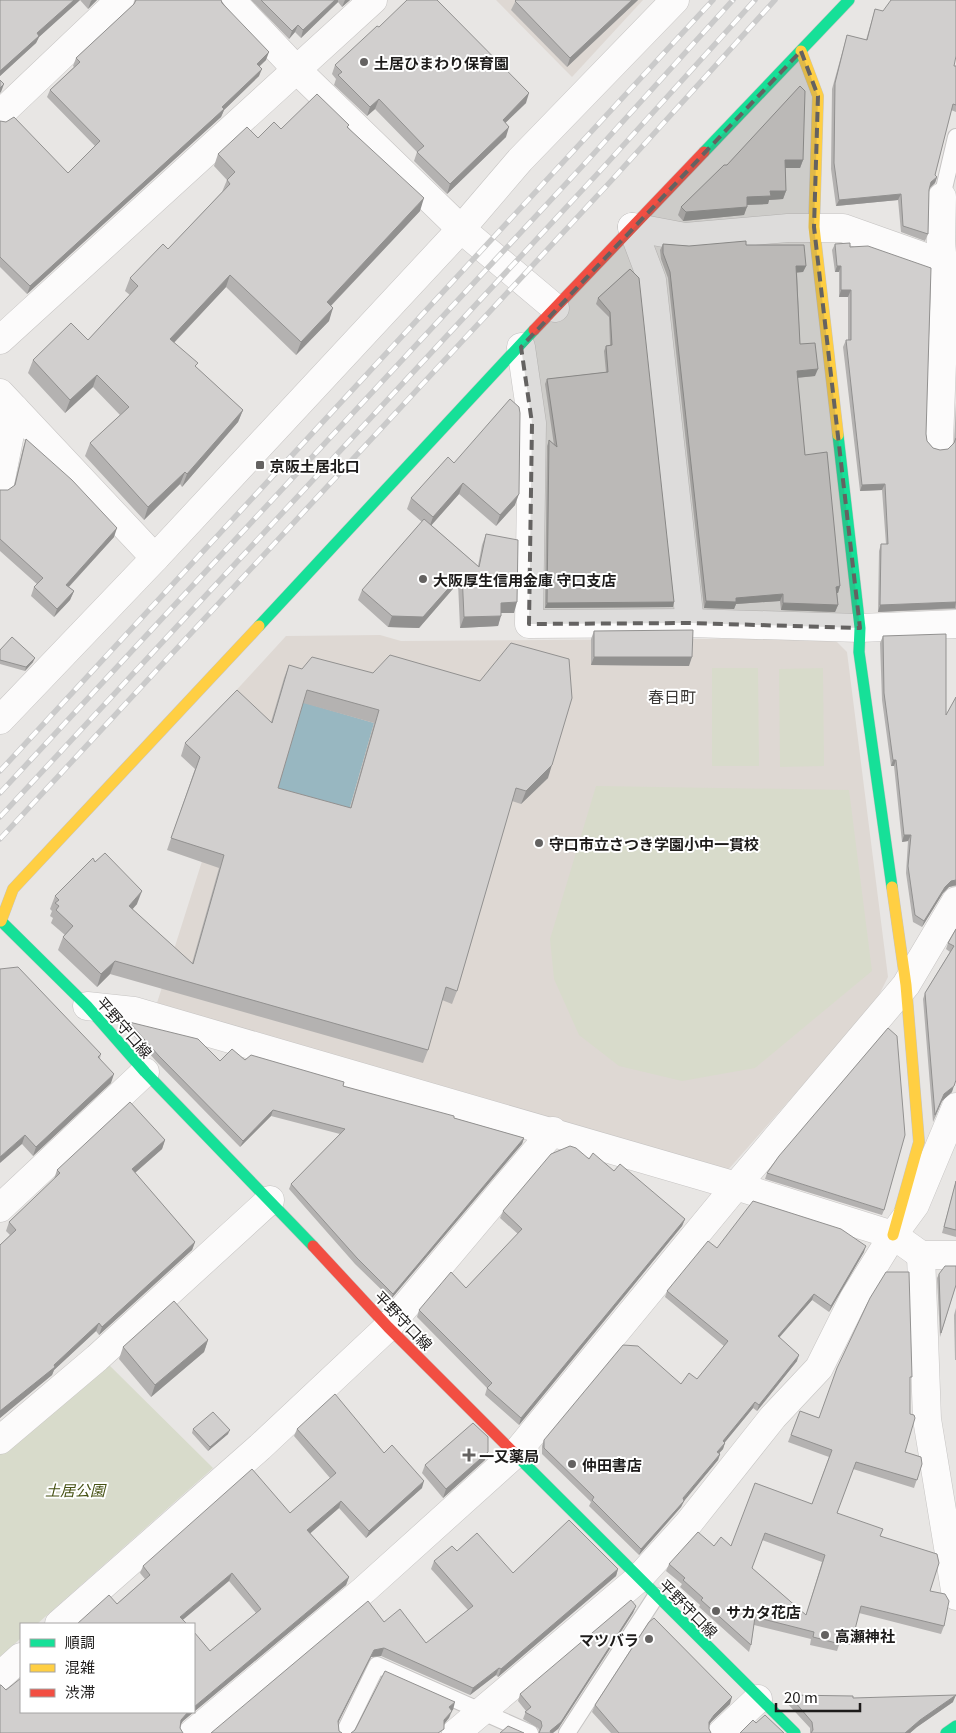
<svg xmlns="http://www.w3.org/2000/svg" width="956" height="1733" viewBox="0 0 956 1733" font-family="Georgia,'Noto Sans JP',serif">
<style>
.built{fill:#ded8d3}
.green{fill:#d8dbcb}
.water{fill:#98b7c1}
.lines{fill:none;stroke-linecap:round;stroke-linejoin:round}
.lane-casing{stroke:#c6c4c3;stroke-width:18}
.street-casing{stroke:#c6c4c3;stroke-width:29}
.fast-casing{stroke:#c6c4c3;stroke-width:12}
.slow-casing{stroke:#c6c4c3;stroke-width:12}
.jam-casing{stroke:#c6c4c3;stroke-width:12}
.lane{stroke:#fcfbfb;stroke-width:16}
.street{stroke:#fcfbfb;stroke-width:28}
.fast{stroke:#16e098;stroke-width:11}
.slow{stroke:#ffcf43;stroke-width:11}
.jam{stroke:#f24e42;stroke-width:11}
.rail-casing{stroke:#cacaca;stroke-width:5.5}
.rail{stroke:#fff;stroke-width:4;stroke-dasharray:11;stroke-linecap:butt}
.wall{fill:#b4b2b1;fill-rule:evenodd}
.shaded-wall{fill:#929190}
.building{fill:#d1cfce;stroke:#929190;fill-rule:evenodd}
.marked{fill:#646261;fill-opacity:0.2;stroke:#646261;stroke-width:4;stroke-dasharray:10 6;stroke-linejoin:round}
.poi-dot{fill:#646261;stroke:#fff;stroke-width:2}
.labels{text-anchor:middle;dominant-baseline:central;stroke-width:4;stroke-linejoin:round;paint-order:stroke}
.poi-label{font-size:15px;font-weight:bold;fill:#1d1b1a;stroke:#fff;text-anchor:start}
.street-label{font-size:15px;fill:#1d1b1a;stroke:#fff}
.park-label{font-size:15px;font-style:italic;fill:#465113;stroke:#fff}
.neighbourhood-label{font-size:16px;fill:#3c3936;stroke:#fff}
</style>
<rect width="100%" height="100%" fill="#e8e6e4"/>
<!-- built -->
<g class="built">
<path d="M496 0H643L572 77Z"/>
<path d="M380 635 401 641 833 638 847 652 888 977 875 1003 727 1171 157 1003 250 710 231 696 286 636Z"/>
</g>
<!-- green -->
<g class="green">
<path d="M712 668H758L759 766H712Z"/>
<path d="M823 668 824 766 780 767 779 669Z"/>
<path d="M596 786 849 790 872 971 755 1068 682 1081 619 1066 579 1035 554 979 550 939Z"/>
<path d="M108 1364 213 1468 37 1624H21V1638L0 1657V1454Z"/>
</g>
<!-- water -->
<path class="water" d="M302 702 374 723 346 821 274 801Z"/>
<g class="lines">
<defs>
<g id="lane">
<path d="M942 197 956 137"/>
<path d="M344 1733 377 1665 530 1733"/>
<path d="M567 1733 656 1596"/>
</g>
<g id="street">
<path d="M231 0 298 71 461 229 555 308"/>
<path d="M0 114 120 0"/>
<path d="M632 227 652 280 690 623"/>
<path d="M632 227 685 237 788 228H843L956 268"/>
<path d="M0 340 373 0"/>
<path d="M521 347 532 423 529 624 690 623 860 628 956 624"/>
<path d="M0 393 155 558"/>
<path d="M939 441 945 286 941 242 942 197"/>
<path d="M0 484 15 409"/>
<path d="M0 720 155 558 461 229 520 160 675 0"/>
<path d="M87 1006 134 1011 736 1186 893 1235 921 1255H956"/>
<path d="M0 1208 145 1072"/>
<path d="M921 1255 927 1419 956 1596"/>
<path d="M0 1440 97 1358 270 1200"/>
<path d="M59 1624 260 1447 388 1327 553 1131"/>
<path d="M0 1676 21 1657"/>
<path d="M193 1733 364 1590 516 1453 736 1186 906 985 956 901"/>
<path d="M456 1733 638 1579 688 1524 773 1417 819 1368 854 1298 893 1235 915 1205 956 1107"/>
<path d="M722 1733 758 1699"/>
</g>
<g id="fast">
<path d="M704 152 849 0"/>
<path d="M838 435 860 628 859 652 892 887"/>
<path d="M259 626 534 330"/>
<path d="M0 920 87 1006 145 1072 313 1246"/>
<path d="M520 1459 795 1733"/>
<path d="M946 1733 956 1726"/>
</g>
<g id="slow">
<path d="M801 51 818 96 814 227 838 435"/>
<path d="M892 887 906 985 919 1142 893 1235"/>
<path d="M1 921 13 889 259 626"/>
</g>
<g id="jam">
<path d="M534 330 704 152"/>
<path d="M313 1246 388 1327 520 1459"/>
</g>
</defs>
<!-- lane casing -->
<use href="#lane" class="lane-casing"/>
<!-- street casing -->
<use href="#street" class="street-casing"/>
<!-- fast casing -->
<use href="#fast" class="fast-casing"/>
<!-- slow casing -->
<use href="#slow" class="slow-casing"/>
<!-- jam casing -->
<use href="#jam" class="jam-casing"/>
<!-- lane -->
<use href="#lane" class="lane"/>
<!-- street -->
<use href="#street" class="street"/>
<!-- fast -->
<use href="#fast" class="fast"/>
<!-- slow -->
<use href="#slow" class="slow"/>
<!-- jam -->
<use href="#jam" class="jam"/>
<defs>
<g id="rail">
<path d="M0 771 713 0"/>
<path d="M0 793 588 160 733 0"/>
<path d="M0 817 600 171 755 0"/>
<path d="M0 839 611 181 775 0"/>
</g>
</defs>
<!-- rail casing -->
<use href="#rail" class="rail-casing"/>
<!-- rail -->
<use href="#rail" class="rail"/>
</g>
<!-- wall -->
<g class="wall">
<path d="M0 0H97L88 9 80 0 39 37 36 43 0 76Z"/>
<path d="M135 0H221L266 60 260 66 259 76 224 110 221 117 27 294 0 267V121L68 173 95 146 47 97 50 90 74 67 73 66 76 58 134 4Z"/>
<path d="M251 0H350L342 7 338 2 301 38 295 32 289 39Z"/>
<path d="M516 0H638L567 67 511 10Z"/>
<path d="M875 9 954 66H956V112L951 110 935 175 937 177 935 183 929 188V190L928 234 925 241 901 232 898 200 836 206 831 169 832 89 847 35 866 40Z"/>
<path d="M379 27 526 103 505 123 506 137 447 194 414 161 417 152 375 109 367 116 334 85 336 79 332 74 335 65Z"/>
<path d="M348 127 420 211 331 306 329 321 296 355 226 287 174 343 196 367 243 410 238 422 182 487 180 484 144 520 85 456 90 443 120 415 93 387 65 413 28 373 33 360 88 340 130 295 125 291 130 278 168 249 222 192 227 180 214 166 218 154 281 129Z"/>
<path d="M803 160 800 168H785L786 191 783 199 769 200 768 204 747 205 744 215 683 221 678 215 681 207Z"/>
<path d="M663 244 689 246 746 245 806 266 803 272H797L800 344 815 376 797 378 805 455 840 586 838 593H837L838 605 835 612 781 610 780 601 736 604 734 609 704 608 668 278 661 259 660 250Z"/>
<path d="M835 244 850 247 926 434 927 441 933 448 940 450 948 449 954 444 956 403V609L878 612 879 551 881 544H886L882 490 860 491 843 347 846 340H848V297H839V272H835L832 250Z"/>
<path d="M630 269 673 607 545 608 547 446 549 440 554 445 545 384 547 379 606 372 604 351 606 346 610 345 609 317 596 304 598 298Z"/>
<path d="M26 439 114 537 69 587 74 591 70 600 54 617 31 596 34 587 37 584 0 551V490H8L14 486 23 448Z"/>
<path d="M454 463 515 505 496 526 459 494 431 525 478 566 482 545 486 534 514 613H501L498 626 460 628 458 583 419 628 388 627 358 600 362 590 422 522 407 509 411 498Z"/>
<path d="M594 631 689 666 591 665V639Z"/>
<path d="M883 636 946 715 956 697V886L949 887 943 893 922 927 913 922 906 873 908 841 902 842 894 766H891L882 700 880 643Z"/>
<path d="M0 650 33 662 25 671 0 664Z"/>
<path d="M289 665 548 778 521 804 512 801 457 991 452 1004 442 1000 428 1050 423 1063 110 974 97 987 58 950 63 937 65 935 51 923 53 918 50 916 52 911 50 909 55 896 95 862 137 904 132 909 192 963 219 868 167 850 195 769 181 756 185 743 271 722 284 678ZM303 703 374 723 350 808 278 788Z"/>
<path d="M956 929 952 1092 942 1101 933 1122 923 999 925 993 950 952 946 949 948 943Z"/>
<path d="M0 969 101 1054 100 1058 111 1083 33 1156 22 1144Z"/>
<path d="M129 1022 220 1061 245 1060 343 1086 524 1138 522 1144 391 1299 355 1264 289 1189 291 1184 340 1134 271 1116 240 1147 156 1061 127 1028Z"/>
<path d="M165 1140 162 1149 135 1173 195 1242 192 1250 99 1335 96 1331 54 1370 52 1375 0 1418V1245L10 1235 6 1231 9 1222 54 1179 57 1170Z"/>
<path d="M589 1159 614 1171 685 1219 682 1226 519 1425 485 1395 487 1388 417 1317 419 1310 466 1288 518 1234 500 1218 503 1211Z"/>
<path d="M767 1173 884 1210 882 1215 765 1179Z"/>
<path d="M956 1181V1237L942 1233Z"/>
<path d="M717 1248 864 1252 829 1312 812 1300 779 1338 797 1361 757 1411 753 1408 725 1442 723 1449 719 1453 720 1454 718 1460 684 1501 681 1507 639 1555 589 1506 591 1502 542 1454V1446L544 1440 681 1384 697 1379 724 1346 665 1297 667 1291Z"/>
<path d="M939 1274 956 1285 940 1337 937 1278Z"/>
<path d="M956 1308V1360H955L954 1315Z"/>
<path d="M208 1340 204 1352 151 1397 119 1359 123 1347Z"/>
<path d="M910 1382 905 1452 922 1464 914 1488 853 1469 837 1513 880 1536 930 1591 944 1626 941 1634 859 1613 850 1645 840 1642 837 1651 810 1645 811 1639 754 1625 751 1645 749 1652 699 1607 700 1605 680 1587 682 1584 666 1571 669 1564 714 1546H731L812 1504 829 1457 788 1442 800 1411 819 1418ZM762 1540 822 1562 806 1615 752 1568Z"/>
<path d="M193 1429 228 1434 208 1451 192 1433Z"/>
<path d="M297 1429 384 1453 422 1488 366 1538 339 1508 310 1533 349 1577 346 1585 183 1721 181 1724 180 1728 6 1690 210 1651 256 1613 229 1581 117 1604 145 1579 140 1573 143 1566 290 1513 330 1478 294 1436Z"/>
<path d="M485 1460 443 1498 422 1473 425 1465Z"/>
<path d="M457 1551 513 1573 618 1569 616 1576 498 1677 496 1675 470 1695 381 1656 371 1657 338 1723 339 1731 211 1733 384 1622 426 1643 468 1610 431 1569 434 1561Z"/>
<path d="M636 1606 633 1613 558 1729 540 1732 538 1728 523 1719 526 1711 518 1701 520 1694Z"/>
<path d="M789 1695 853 1698 953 1702 917 1727 910 1733H810V1728L786 1702Z"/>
<path d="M730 1704 711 1722 709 1725V1729L711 1733H611L592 1712 595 1705Z"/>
</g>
<!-- shaded-wall -->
<g class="shaded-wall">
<path d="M74 0H80L39 37 36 43 0 76V71L37 33Z"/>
<path d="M92 0H97L88 9 91 1Z"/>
<path d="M335 0H338V2L301 38 303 30Z"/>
<path d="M345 0H350L342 7Z"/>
<path d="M632 0H638L567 67 570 58Z"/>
<path d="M298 25 295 32 289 39 292 31Z"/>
<path d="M269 52 266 60 254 71 257 64Z"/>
<path d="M262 69 259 76 224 110 221 117 27 294 30 286Z"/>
<path d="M4 84 1 92 0 93V88Z"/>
<path d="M529 93 526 103 499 129 503 120Z"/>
<path d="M379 99 375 109 367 116 370 107Z"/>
<path d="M509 127 506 137 447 194 450 184Z"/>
<path d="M785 160H803L800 168H782Z"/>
<path d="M937 177 935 183 929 189 931 182Z"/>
<path d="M770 191H786L783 199 769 200 768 204 744 205 747 197Z"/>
<path d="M901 194 898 200 836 206 839 200Z"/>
<path d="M424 198 420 211 322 315 327 302Z"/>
<path d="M747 207 744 215 683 221 686 212Z"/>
<path d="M796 266H806L803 272 794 273Z"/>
<path d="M837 266H841L839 272H835Z"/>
<path d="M230 275 226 287 165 352 170 339Z"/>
<path d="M841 290H851L848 297H839Z"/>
<path d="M333 308 329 321 296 355 301 342Z"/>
<path d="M818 369 815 376 794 378 797 371Z"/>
<path d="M97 375 93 387 65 413 70 400Z"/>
<path d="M243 410 238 422 182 487 187 474Z"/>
<path d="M185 472 180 484 144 520 148 507Z"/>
<path d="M463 483 459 494 429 528 433 517Z"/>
<path d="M885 484 882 490 860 491 862 485Z"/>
<path d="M519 494 515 505 496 526 500 515Z"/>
<path d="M117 528 114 537 63 593 66 585Z"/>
<path d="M462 573 458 583 419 628 388 627 392 616Z"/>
<path d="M840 586 838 593H834L836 587Z"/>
<path d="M74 591 70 600 54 617 57 609Z"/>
<path d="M783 594 780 601 736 604 734 609 704 608 706 601 736 598Z"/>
<path d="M517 602 514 613H497L501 603Z"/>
<path d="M674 602 673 607 545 608 547 603Z"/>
<path d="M956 602 955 608 878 612 880 605Z"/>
<path d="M783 603 838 605 835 612 781 610Z"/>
<path d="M501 616 498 626 460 628 464 617Z"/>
<path d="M594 657H692L689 666 591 665Z"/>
<path d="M35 658 33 662 25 671 26 667Z"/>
<path d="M893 760H896L894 766H891Z"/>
<path d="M552 765 548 778 521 804 526 791Z"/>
<path d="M904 835H911L908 841 902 842Z"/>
<path d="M956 880V885L949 887 943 893 922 927 924 921 945 887 951 881Z"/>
<path d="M142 891 137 904 124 919 129 906Z"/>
<path d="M115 961 110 974 97 987 101 974Z"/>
<path d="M114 1074 111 1083 33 1156 36 1147Z"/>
<path d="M954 1086 952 1092 942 1101 933 1122 944 1094Z"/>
<path d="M273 1110 271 1116 240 1147 243 1141Z"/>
<path d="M25 1135 22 1144 0 1163V1157Z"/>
<path d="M524 1138 522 1144 391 1299 393 1294Z"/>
<path d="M165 1140 162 1149 129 1178 132 1169Z"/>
<path d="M685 1219 682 1226 519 1425 521 1418Z"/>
<path d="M195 1242 192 1250 99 1335 102 1327Z"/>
<path d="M866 1246 864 1252 829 1312 831 1306Z"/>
<path d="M814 1294 812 1300 775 1342 778 1336Z"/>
<path d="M99 1323 96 1331 54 1370 52 1375 0 1418V1411L54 1365Z"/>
<path d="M208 1340 204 1352 151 1397 155 1385Z"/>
<path d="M799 1355 797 1361 757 1411 759 1405Z"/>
<path d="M755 1402 753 1408 721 1447 723 1441Z"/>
<path d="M230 1430 228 1434 208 1451 210 1447Z"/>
<path d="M725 1443 723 1449 715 1458 717 1452Z"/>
<path d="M488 1452 485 1460 443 1498 446 1489Z"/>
<path d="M720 1454 718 1460 684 1501 681 1507 639 1555 641 1549Z"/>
<path d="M424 1481 422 1488 366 1538 369 1531Z"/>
<path d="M341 1501 339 1508 305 1538 307 1530Z"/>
<path d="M618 1569 616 1576 498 1677 501 1669Z"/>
<path d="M232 1573 229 1581 178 1624 180 1617Z"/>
<path d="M349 1577 346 1585 183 1721 179 1727 181 1720 186 1713 188 1712H194V1707Z"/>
<path d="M636 1606 633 1613 558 1729 553 1733H549Z"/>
<path d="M384 1648 381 1656 371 1657 335 1729 338 1721 374 1650Z"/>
<path d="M499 1668 496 1675 470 1695 473 1688Z"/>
<path d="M956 1695 953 1702 917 1727 910 1733H905L920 1720Z"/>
<path d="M732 1697 730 1704 711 1722 707 1729 709 1722 714 1715Z"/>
<path d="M455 1702 453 1710 446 1715 449 1707Z"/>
<path d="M452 1711 449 1718 442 1727 444 1720Z"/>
</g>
<!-- building -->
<g class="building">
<path d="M0 0H74L37 33 39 36 0 71Z"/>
<path d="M136 0H221L222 3 269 52 257 64 262 69 222 107 224 109 30 286 0 257V121L6 122 14 117 68 173 100 141 50 90 80 62 76 58 134 4Z"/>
<path d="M261 0H335L303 30 298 25 292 31Z"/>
<path d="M407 0H437L529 93 503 120 509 127 450 184 417 152 424 146 379 99 370 107 338 75 342 72 335 65 377 26 379 27Z"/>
<path d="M516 0H632L570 58 515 1Z"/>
<path d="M891 0H956V56L954 66H956V105L953 104 935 175 937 177 931 182 929 190 928 234 903 226 901 194 839 200 834 163 835 83 847 35 867 40 875 9 883 11Z"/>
<path d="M0 80 4 84 0 88Z"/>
<path d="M800 86 805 91 803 160H785L786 191H770L771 196 747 197V207L686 212 681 207 724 165H727Z"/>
<path d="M317 94 349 125 347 127 424 198 327 302 333 308 301 342 230 275 170 339 198 363 195 366 243 410 187 474 185 472 148 507 90 443 129 407 97 375 70 400 33 360 71 323 88 340 138 286 130 278 163 244 168 249 230 184 227 180 235 172 218 154 247 127 258 138 274 122 281 129Z"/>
<path d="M746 241V245H804L806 266H796L800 344 815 343 818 369 797 371 805 455 827 452 840 586 836 587 838 605 783 603V594L736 598V602L706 601 670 272 663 253V244L689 246Z"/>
<path d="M850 243V247L868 246 931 268 926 434 927 441 933 448 940 450 948 449 954 443 956 438V602L880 605 881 544H888L885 484 862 485 846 340H851V290H841V266H837L835 244Z"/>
<path d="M630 269 639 278 674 602 547 603 549 440 557 447 547 379 608 372 606 346 612 345 610 312 598 298Z"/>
<path d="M510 399 519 407 520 413 519 494 500 515 463 483 433 517 411 498 448 457 454 463Z"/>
<path d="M26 439 72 480 117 528 66 585 74 591 57 609 34 587 43 578 0 539V490H8L15 485Z"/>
<path d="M424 519 479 567 486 534 518 540 517 602 501 603V616L464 617 462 573 423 617 392 616 362 590Z"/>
<path d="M693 630 692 657H594V631Z"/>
<path d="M946 634V715L956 697V880L951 881 945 887 924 921 915 915 908 866 911 835H904L896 760H893L884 693 883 636Z"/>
<path d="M12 637 35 658 26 667 0 660V650Z"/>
<path d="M511 643 569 659 572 698 552 765 526 791 516 788 457 991 446 987 428 1050 115 961 101 974 63 937 73 926 56 910 59 906 55 903 59 900 55 896 93 858 95 862 105 853 142 891 129 906 193 964 224 855 171 838 200 757 185 743 237 690 272 723 289 665 302 669 312 657 373 673 390 655 480 681ZM307 690 379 710 351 808 278 788Z"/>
<path d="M956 929V1080L954 1086 944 1094 935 1115 925 993 954 946 948 943Z"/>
<path d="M18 967 101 1054 98 1057 114 1074 36 1147 25 1135 0 1157V969Z"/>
<path d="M129 1022 198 1039 220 1061 232 1049 245 1060 251 1055 344 1082 343 1086 454 1116V1118L524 1138 393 1294 357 1258 291 1184 345 1129 273 1110 243 1141 159 1056Z"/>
<path d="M888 1028 897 1036 905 1135 884 1210 767 1173 779 1156Z"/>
<path d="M130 1102 165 1140 132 1169 195 1242 102 1327 99 1323 54 1365 55 1367 0 1411V1245L16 1230 9 1222 60 1173 57 1170Z"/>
<path d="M570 1146 576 1148 589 1159 593 1153 614 1171 620 1164 685 1219 521 1418 487 1388 492 1383 419 1310 451 1272 466 1288 522 1229 503 1211 551 1154Z"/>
<path d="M956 1181V1230L944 1227Z"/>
<path d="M753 1201 841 1229 866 1246 831 1306 814 1294 778 1336 799 1355 759 1405 755 1402 723 1441 725 1443 717 1452 720 1454 683 1498 684 1501 641 1549 592 1500 594 1497 544 1448V1440L623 1345 638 1346 681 1384 689 1373 697 1379 728 1341 667 1291 708 1241 717 1248Z"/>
<path d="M945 1266H956V1285L941 1333 939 1274Z"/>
<path d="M886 1272H909L912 1377H910V1414L914 1415 915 1418 905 1452 921 1457 922 1464 917 1480 856 1462 837 1513 883 1529 880 1536 937 1554 939 1563 930 1591 945 1594 949 1601 944 1626 861 1606 853 1637 842 1635 840 1644 813 1637 814 1632 755 1617 751 1645 701 1600 703 1598 683 1580 685 1578 669 1564 698 1532 714 1546 721 1537 731 1546 755 1483 812 1504 832 1450 791 1435 800 1411 819 1418 837 1368 870 1298ZM765 1533 825 1555 806 1615 752 1568Z"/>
<path d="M174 1301 208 1340 155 1385 123 1347Z"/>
<path d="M335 1394 384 1453 392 1445 424 1481 369 1531 341 1501 307 1530 349 1577 194 1707V1632L210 1651 261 1609 232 1573 180 1617 187 1624H77L109 1595 117 1604 150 1575 143 1566 252 1469 290 1513 336 1473 297 1429Z"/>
<path d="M213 1412 230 1430 210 1447 193 1429Z"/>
<path d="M473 1423 488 1437V1452L446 1489 425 1465Z"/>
<path d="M569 1520 618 1569 501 1669 499 1668 473 1688 384 1648 374 1650 338 1721 339 1731 342 1733H211L368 1601 384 1622 400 1609 426 1643 473 1606 434 1561 452 1546 457 1551 477 1533 513 1573Z"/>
<path d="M631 1600 636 1606 561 1722 550 1731 551 1733H539L542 1726 541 1721 525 1712 531 1707 520 1694Z"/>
<path d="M654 1618 732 1697 714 1715 709 1722V1729L711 1733H619L595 1705 649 1622Z"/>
<path d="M385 1671 455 1702 449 1707 452 1711 444 1720V1729L438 1733H351L355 1730Z"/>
<path d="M21 1678V1712H188L181 1720 180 1728 183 1733H0V1685H1L6 1690Z"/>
<path d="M789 1695 853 1696V1698L956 1695 920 1720 905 1733H811L813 1730 812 1722Z"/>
<path d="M765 1715 784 1733H740L753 1720 756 1723Z"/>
<path d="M508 1726 524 1733H500Z"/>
</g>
<!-- marked area -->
<path class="marked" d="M801 51 818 96 814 227 860 628 690 623 529 624 532 423 521 347Z"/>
<!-- markers -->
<g class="poi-dot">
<circle cx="364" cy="62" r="5"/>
<rect x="255" y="460" width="10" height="10" rx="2.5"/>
<circle cx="423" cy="579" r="5"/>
<circle cx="539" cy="843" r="5"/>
<path d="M466.5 1447.5h5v5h5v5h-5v5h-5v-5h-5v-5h5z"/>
<circle cx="572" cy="1464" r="5"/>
<circle cx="716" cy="1611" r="5"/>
<circle cx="825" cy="1635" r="5"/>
<circle cx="649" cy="1639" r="5"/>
</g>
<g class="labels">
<!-- poi labels -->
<g class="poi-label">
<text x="374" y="62">土居ひまわり保育園</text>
<text x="270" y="465">京阪土居北口</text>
<text x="433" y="579">大阪厚生信用金庫 守口支店</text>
<text x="549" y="843">守口市立さつき学園小中一貫校</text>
<text x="479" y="1455">一又薬局</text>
<text x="582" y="1464">仲田書店</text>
<text x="726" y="1611">サカタ花店</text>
<text x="835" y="1635">高瀬神社</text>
<text x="639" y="1639" text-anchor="end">マツバラ</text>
</g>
<!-- street labels -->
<g class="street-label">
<text transform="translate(125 1027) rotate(49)">平野守口線</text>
<text transform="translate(404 1320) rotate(46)">平野守口線</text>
<text transform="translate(689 1608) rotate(45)">平野守口線</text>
</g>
<!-- park labels -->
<g class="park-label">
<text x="75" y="1489">土居公園</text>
</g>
<!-- neighbourhood labels -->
<g class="neighbourhood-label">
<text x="672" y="696">春日町</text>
</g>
</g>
<!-- legend -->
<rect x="20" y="1623" width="175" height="90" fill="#ffffff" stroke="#a5a4a3"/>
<rect x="30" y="1639" width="25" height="8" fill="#16e098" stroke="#a5a4a3"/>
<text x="65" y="1648" font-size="15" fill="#1d1b1a">順調</text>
<rect x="30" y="1664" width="25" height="8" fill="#ffcf43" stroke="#a5a4a3"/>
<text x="65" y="1673" font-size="15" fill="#1d1b1a">混雑</text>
<rect x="30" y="1689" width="25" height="8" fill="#f24e42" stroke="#a5a4a3"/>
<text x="65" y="1698" font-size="15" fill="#1d1b1a">渋滞</text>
<!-- scale -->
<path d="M776 1703v8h84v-8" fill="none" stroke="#1d1b1a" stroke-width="2.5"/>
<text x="784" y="1703" font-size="15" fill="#1d1b1a" stroke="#ffffff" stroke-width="4" paint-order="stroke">20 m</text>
</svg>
